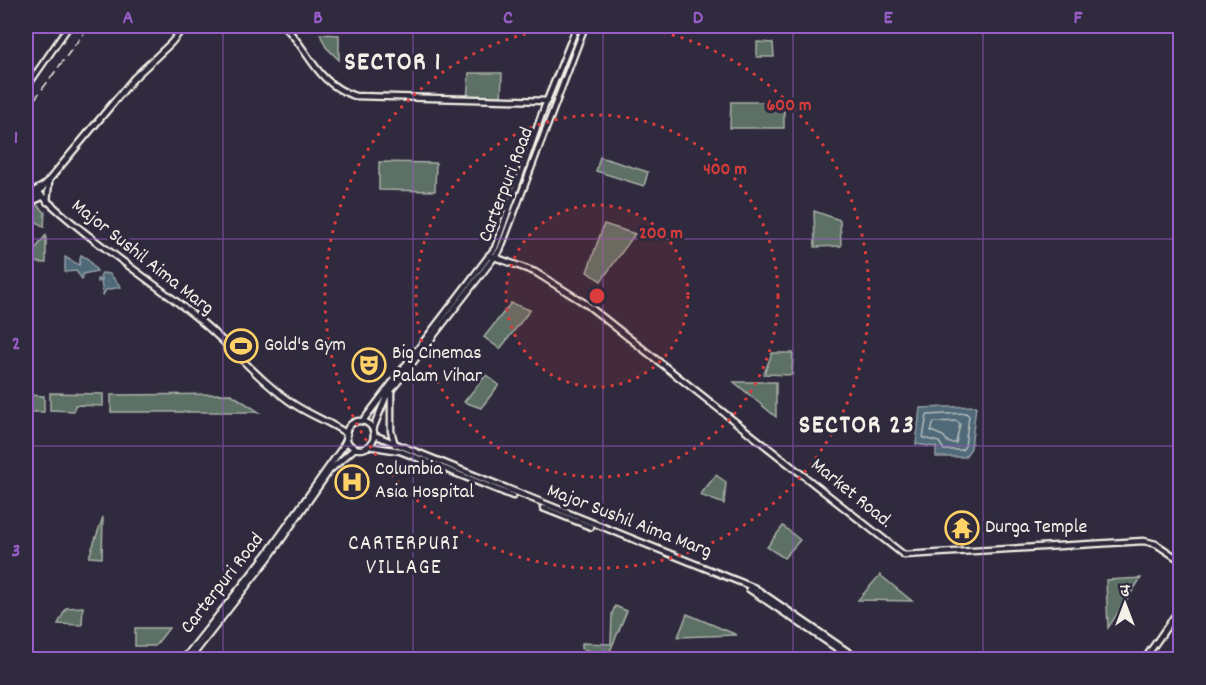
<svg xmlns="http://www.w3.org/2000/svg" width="1206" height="685" viewBox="0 0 1206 685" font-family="Dekko,'Playpen Sans Deva',sans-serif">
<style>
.green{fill:#5d6f66;stroke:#a8b0a7;stroke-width:1.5}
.water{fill:#506978;stroke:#929fa5;stroke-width:1.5}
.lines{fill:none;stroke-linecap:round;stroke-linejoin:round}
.shore{stroke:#b2bbbb;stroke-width:1.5}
.secondary-casing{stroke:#f4f1e8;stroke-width:9}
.secondary{stroke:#2f2a3d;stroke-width:4.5}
.rail{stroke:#f4f1e8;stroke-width:1.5;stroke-dasharray:9 4.5;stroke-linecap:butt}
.grid{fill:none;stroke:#995dc9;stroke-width:1.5;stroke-opacity:0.55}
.ring{fill:none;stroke:#d93c3b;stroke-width:3;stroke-dasharray:3 6}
.labels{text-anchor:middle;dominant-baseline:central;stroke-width:6;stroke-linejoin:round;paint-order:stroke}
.street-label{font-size:20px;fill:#f4f1e8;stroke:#2f2a3d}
.poi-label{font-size:20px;fill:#f4f1e8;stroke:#2f2a3d;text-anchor:start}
.neighbourhood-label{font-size:21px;letter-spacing:1.5px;fill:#f4f1e8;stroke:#2f2a3d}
.district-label{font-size:26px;font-weight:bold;letter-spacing:1.5px;fill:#f4f1e8;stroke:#2f2a3d}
.centre{fill:#d93c3b;stroke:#2f2a3d;stroke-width:3}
.ring-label{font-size:18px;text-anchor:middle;font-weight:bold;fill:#d93c3b;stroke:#2f2a3d;stroke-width:6;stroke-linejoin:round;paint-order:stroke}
.neatline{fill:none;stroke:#995dc9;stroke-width:2}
.grid-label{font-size:20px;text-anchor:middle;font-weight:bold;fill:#995dc9}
</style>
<rect width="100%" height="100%" fill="#2f2a3d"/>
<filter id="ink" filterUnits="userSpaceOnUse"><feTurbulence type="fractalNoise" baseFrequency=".0167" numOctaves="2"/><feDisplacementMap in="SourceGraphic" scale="12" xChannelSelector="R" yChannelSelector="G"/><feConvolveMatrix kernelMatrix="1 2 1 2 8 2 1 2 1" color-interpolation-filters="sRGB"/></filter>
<g filter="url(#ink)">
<!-- green -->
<g class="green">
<path d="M320 34 339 35V60L326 47Z"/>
<path d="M757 42 773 43 774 57H757Z"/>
<path d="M469 73H502L501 102 467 101Z"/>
<path d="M731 102H784V128H730Z"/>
<path d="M600 157 648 172 644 186 596 171Z"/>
<path d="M379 162 436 163 435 191 379 190Z"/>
<path d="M37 205 45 212 44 227 26 214V207Z"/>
<path d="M814 211 840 220 841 246 815 247Z"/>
<path d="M604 224 635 234 601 281 587 272Z"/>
<path d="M46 235V263L26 262V261Z"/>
<path d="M511 303 530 310 500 349 484 337Z"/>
<path d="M772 353H793L792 375 764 374Z"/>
<path d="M486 375 499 385 481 408 464 402Z"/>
<path d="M734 382H776V417Z"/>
<path d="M50 393 103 394V406L75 405 74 411 50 410Z"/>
<path d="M231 394 259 412H111V395Z"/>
<path d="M26 395 44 396V412H26Z"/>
<path d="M716 475 726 482 724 504 700 495Z"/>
<path d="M103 517 102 558 89 557Z"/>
<path d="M783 526 800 540 784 558 767 547Z"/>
<path d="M880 575 912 601 858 600Z"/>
<path d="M1141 578 1108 628 1106 580Z"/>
<path d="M615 606 627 611 608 656 582 649V643L611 644 612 614Z"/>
<path d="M83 607 82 625 58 624 66 608Z"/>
<path d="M687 614 737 635 678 637Z"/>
<path d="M135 628H169L155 646H135Z"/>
</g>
<!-- water -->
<g class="water">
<path d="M81 255 88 259 97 271 83 274 82 279 76 271 65 272V257L79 265Z"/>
<path d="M102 273 110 274 121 287 106 290 103 295 101 281 97 282V279L102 280 100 276Z"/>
<path d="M976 406 971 448 965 457H936V447L916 444 920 408Z"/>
</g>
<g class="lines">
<!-- shore -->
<g class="shore">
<path d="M966 413 969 416 965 446 962 450H944L939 442 923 438 927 415Z"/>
<path d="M957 421 960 424 956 443H949L943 436 931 431 934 422Z"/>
</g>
<defs>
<g id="secondary">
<path d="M284 26C311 52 315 83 355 96L548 101"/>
<path d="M26 88 69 26"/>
<path d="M37 192 40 194 38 197 35 195Z"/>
<path d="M39 192 134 78 171 43 185 26"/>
<path d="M40 194C90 242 150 278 202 322 234 349 260 382 295 405 312 416 330 422 347 434"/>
<path d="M26 196 46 184"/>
<path d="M47 202 49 182"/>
<path d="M26 204 40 198"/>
<path d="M489 255 535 272 586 304 904 555 1144 541 1156 544 1180 560"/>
<path d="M391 392V431L395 445"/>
<path d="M363 421 495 248 544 108 577 26"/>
<circle cx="360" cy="435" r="14"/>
<path d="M373 429 386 397 500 250 585 26"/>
<path d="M374 435 755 588 860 660"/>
<path d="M368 446 400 451 513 496"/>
<path d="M543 508 591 527"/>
<path d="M749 589 854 660"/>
<path d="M183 660 267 554 342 448 347 438"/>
<path d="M189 660 270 556 330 470 355 448"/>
<path d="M1144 660 1180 608"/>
</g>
</defs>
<!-- secondary casing -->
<use href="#secondary" class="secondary-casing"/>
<!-- secondary -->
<use href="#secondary" class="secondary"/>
<!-- rail -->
<path class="rail" d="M26 111 89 26"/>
</g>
</g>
<!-- grid -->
<path class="grid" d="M223 26V660M413 26V660M603 26V660M793 26V660M983 26V660M26 239H1180M26 446H1180"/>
<!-- distance rings -->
<circle cx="597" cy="296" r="91" fill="#d93c3b" fill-opacity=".12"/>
<g class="ring">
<circle cx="597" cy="296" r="91"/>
<circle cx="597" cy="296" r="181"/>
<path d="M628 26A272 272 0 1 1 566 26"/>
</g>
<!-- icons -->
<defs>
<symbol id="stadium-ring" viewBox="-11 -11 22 22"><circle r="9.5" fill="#2f2a3d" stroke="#ffd166" stroke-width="1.5"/><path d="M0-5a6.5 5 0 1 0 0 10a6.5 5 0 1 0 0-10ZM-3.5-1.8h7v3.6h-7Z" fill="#ffd166"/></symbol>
<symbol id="theatre-ring" viewBox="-11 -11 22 22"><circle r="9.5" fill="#2f2a3d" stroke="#ffd166" stroke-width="1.5"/><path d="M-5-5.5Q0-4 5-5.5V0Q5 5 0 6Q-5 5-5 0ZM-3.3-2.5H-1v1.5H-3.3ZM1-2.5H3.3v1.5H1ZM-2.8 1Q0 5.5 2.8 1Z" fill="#ffd166"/></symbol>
<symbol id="hospital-ring" viewBox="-11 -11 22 22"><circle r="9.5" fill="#2f2a3d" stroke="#ffd166" stroke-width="1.5"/><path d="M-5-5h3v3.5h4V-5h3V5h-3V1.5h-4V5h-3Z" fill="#ffd166"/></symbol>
<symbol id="temple-ring" viewBox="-11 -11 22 22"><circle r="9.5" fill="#2f2a3d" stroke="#ffd166" stroke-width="1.5"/><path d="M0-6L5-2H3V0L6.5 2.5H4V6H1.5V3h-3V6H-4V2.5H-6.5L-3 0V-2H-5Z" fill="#ffd166"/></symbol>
</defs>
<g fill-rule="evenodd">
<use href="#stadium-ring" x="222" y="327" width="38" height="38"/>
<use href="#theatre-ring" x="350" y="346" width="38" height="38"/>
<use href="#hospital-ring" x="333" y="463" width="38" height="38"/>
<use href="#temple-ring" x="943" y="509" width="38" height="38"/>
</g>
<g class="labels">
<!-- street labels -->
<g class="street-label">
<text transform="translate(507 185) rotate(-69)">Carterpuri Road</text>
<text transform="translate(142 258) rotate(38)">Major Sushil Aima Marg</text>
<text transform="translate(851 494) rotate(39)">Market Road.</text>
<text transform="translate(629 522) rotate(21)">Major Sushil Aima Marg</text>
<text transform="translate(223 584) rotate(-52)">Carterpuri Road</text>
</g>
<!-- poi labels -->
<g class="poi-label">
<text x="264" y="346">Gold's Gym</text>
<text x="392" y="354">Big Cinemas<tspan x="392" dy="23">Palam Vihar</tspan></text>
<text x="375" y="470">Columbia<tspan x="375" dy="23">Asia Hospital</tspan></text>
<text x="985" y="528">Durga Temple</text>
</g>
<!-- neighbourhood labels -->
<g class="neighbourhood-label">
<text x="404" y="545">CARTERPURI<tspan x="404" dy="24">VILLAGE</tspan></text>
</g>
<!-- district labels -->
<g class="district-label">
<text x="393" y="63">SECTOR 1</text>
<text x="857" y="426">SECTOR 23</text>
</g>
</g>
<circle cx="597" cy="296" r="9" class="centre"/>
<g class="ring-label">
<text x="789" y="110">600 m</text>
<text x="725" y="174">400 m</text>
<text x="661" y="238">200 m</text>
</g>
<!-- margin -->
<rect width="1206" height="685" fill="none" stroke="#2f2a3d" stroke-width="66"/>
<!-- north arrow -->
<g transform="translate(1125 604)" stroke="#2f2a3d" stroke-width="4.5" paint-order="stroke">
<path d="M0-4.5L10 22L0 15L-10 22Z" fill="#f4f1e8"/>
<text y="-9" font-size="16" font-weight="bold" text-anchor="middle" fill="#f4f1e8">उ</text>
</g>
<rect x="33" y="33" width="1140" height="619" class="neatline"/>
<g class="grid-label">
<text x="128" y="23">A</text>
<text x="318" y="23">B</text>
<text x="508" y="23">C</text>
<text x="698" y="23">D</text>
<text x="888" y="23">E</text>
<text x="1078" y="23">F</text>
<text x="16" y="143">1</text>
<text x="16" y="349">2</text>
<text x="16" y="556">3</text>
</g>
</svg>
